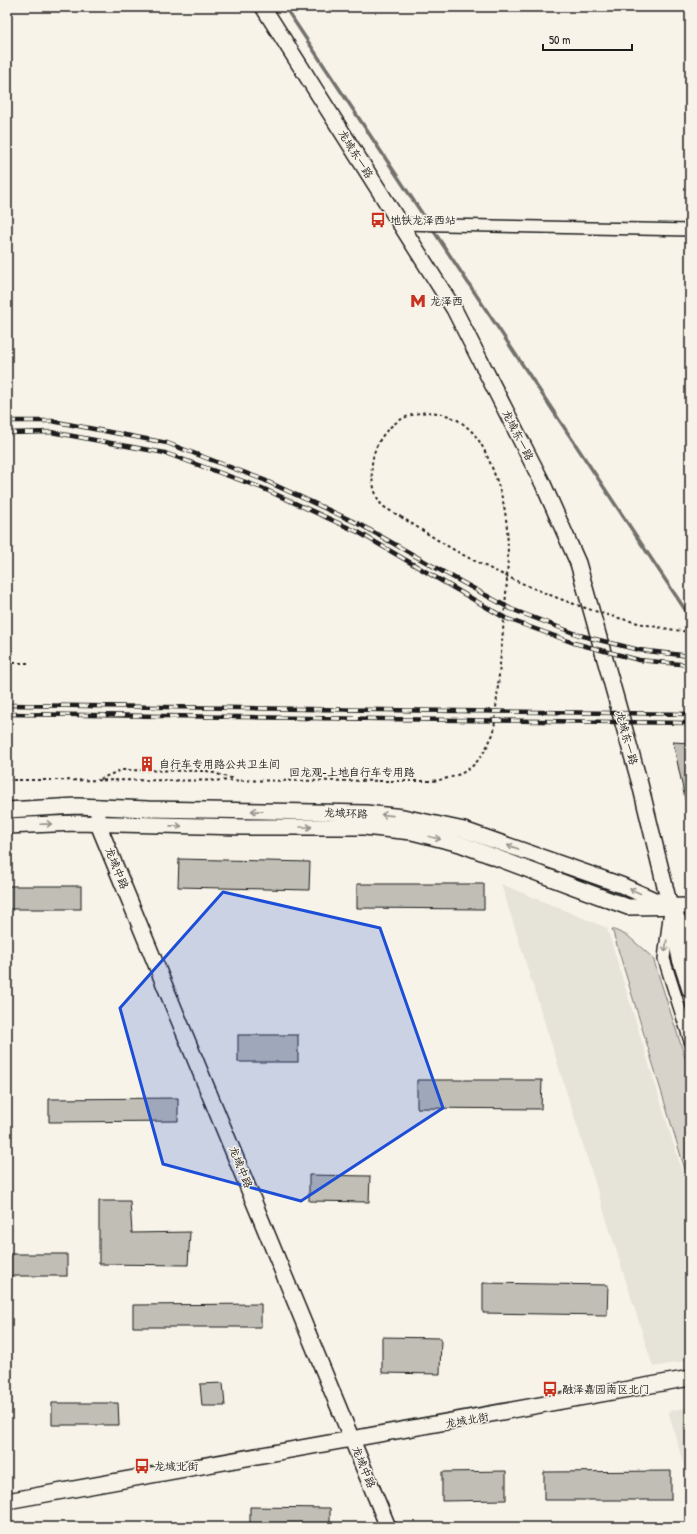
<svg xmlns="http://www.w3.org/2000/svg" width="697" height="1534" viewBox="0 0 697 1534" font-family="'Patrick Hand','LXGW WenKai TC',sans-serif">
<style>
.built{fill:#e6e3d9}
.green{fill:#d7d3cb;stroke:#7a7874}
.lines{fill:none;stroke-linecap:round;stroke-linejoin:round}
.stream{stroke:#72716c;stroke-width:3.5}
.building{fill:#c0beb5;stroke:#1c1c1c}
.street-casing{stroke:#1c1c1c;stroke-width:14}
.secondary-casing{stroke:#1c1c1c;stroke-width:18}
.path{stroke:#1c1c1c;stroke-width:2;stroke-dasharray:3 3;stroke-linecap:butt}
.street{stroke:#f7f3e8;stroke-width:11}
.secondary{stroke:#f7f3e8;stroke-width:15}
.rail-casing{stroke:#1c1c1c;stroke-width:4.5}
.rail{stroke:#f7f3e8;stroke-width:3;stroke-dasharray:9;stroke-linecap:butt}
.path-bridge{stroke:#1c1c1c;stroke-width:2;stroke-dasharray:3 3;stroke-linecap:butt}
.oneway{stroke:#94928c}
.marked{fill:#1d4ed8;fill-opacity:0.2;stroke:#1d4ed8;stroke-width:3;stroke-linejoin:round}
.labels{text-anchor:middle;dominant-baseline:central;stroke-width:3;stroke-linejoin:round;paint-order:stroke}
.street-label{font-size:11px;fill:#1c1c1c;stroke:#f7f3e8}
.poi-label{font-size:11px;fill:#1c1c1c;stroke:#f7f3e8;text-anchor:start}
</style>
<rect width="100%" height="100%" fill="#f7f3e8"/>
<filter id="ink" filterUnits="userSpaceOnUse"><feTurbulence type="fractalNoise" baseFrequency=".025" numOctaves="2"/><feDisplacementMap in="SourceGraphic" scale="8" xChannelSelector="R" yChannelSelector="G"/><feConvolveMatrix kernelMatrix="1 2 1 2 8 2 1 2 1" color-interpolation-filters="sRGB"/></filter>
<g filter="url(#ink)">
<!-- built -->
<g class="built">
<path d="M501 884 607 928 690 1197V1360L653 1367Z"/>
<path d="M690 1407V1487L668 1411Z"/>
</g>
<!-- green -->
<path class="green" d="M612 929 628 936 653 958 690 1073V1186Z"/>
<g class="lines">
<!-- stream -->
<path class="stream" d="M285 7 690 617"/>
</g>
<!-- building -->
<g class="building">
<path d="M673 742 690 743V803H686Z"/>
<path d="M179 859 310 862 309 890 178 887Z"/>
<path d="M357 884H484V909L357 908Z"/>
<rect x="7" y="886" width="74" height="23"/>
<rect x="238" y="1035" width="60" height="27"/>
<path d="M417 1080H542L541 1109 417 1108Z"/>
<path d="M178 1098V1121L49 1122V1099Z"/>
<path d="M309 1175 370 1176 369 1202 309 1201Z"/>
<path d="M99 1201H130L132 1233 190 1232 188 1265 99 1264Z"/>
<rect x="7" y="1254" width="60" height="22"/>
<path d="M483 1283 608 1285 607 1315 483 1313Z"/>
<path d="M261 1304V1327H133V1305Z"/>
<path d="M382 1337 441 1338 440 1374 382 1373Z"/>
<path d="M223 1383 225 1406H202L200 1384Z"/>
<path d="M52 1403H118L119 1425H52Z"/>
<path d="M506 1471V1500L442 1501V1472Z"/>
<path d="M671 1471V1500H544V1472Z"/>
<path d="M250 1507 330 1508V1527H250Z"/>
</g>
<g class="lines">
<defs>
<g id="street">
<path d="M400 224 690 230"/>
<path d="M669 917 664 959 690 1041"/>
</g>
<g id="secondary">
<path d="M263 7 454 309 543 484 578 563 640 784 670 907 680 959 690 990"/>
<path d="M98 807V824L388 1527"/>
<path d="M7 810 77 806 148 809 366 813 403 817 464 830 621 885 666 905"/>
<path d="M7 826 76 823 243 827H364L412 832 460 844 628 907 690 906"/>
<path d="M675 915 690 939"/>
<path d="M7 1501 690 1378"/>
</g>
</defs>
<!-- street casing -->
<use href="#street" class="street-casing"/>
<!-- secondary casing -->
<use href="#secondary" class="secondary-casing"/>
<!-- path -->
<g class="path">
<path d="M7 663H28"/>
<path d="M100 779 121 770 207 771 234 779"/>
<path d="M7 780 432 781C469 776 479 765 494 732 497 694 501 656 504 618 507 581 511 543 504 506 500 487 487 449 474 434 435 389 366 419 372 478 373 485 376 498 381 504 385 509 395 513 401 517"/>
</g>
<!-- street -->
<use href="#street" class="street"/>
<!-- secondary -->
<use href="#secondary" class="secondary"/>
<defs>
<g id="rail">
<path d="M7 421H52L167 443 264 480 361 525 438 569 511 609 579 635 639 650 690 656"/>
<path d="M7 433 51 432 165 453 262 488 358 532 505 618 574 643 639 660 690 665"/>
<path d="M7 705 690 714"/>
<path d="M7 714 690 723"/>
</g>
</defs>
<!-- rail casing -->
<use href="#rail" class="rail-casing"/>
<!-- rail -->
<use href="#rail" class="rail"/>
<!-- path-bridge -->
<path class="path-bridge" d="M401 517C424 531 447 547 471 559 540 594 613 623 690 632"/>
</g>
<!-- one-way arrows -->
<defs><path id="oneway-shaft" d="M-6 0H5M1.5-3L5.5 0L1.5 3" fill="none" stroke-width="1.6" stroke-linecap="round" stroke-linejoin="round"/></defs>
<g class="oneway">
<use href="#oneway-shaft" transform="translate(257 811) rotate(-179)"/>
<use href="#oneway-shaft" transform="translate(387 815) rotate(-174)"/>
<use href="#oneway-shaft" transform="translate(46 824) rotate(-2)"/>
<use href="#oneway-shaft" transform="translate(176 826) rotate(1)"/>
<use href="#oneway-shaft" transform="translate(306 827)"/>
<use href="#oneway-shaft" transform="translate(435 838) rotate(14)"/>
<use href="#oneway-shaft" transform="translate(513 847) rotate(-161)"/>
<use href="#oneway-shaft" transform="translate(635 891) rotate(-156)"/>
<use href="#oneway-shaft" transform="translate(666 946) rotate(97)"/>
</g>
</g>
<!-- marked area -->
<path class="marked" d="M223 892 380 928 443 1108 301 1201 163 1164 120 1008Z"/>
<!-- icons -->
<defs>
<symbol id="bus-bare" viewBox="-9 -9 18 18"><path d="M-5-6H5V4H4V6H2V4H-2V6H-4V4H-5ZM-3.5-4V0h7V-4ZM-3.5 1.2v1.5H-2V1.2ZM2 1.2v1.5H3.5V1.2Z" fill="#c8321e" stroke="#f7f3e8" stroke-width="2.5" paint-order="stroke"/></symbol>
<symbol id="metro-bare" viewBox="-9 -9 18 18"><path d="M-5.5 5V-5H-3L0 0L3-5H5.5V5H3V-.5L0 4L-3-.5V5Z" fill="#c8321e" stroke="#f7f3e8" stroke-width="2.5" paint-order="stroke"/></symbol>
<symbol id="building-bare" viewBox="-9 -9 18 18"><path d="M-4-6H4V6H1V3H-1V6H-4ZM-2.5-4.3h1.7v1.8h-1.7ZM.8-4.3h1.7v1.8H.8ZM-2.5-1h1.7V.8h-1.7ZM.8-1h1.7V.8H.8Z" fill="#c8321e" stroke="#f7f3e8" stroke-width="2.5" paint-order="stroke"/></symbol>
</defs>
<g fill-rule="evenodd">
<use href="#bus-bare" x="367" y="209" width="22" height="22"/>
<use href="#metro-bare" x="407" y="290" width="22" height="22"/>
<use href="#building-bare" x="136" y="753" width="22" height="22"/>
<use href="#bus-bare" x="539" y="1378" width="22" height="22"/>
<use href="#bus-bare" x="131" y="1455" width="22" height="22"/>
</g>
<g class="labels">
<!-- street labels -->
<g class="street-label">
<text transform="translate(356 154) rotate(58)">龙域东一路</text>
<text transform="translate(518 435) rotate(63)">龙域东一路</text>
<text transform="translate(627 738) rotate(75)">龙域东一路</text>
<text x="352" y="772">回龙观-上地自行车专用路</text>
<text transform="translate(346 813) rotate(2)">龙域环路</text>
<text transform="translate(117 868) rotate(68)">龙域中路</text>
<text transform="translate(241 1167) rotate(68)">龙域中路</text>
<text transform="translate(467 1420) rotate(-10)">龙域北街</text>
<text transform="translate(364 1467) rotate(68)">龙域中路</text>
</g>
<!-- poi labels -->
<g class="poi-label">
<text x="390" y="220">地铁龙泽西站</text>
<text x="430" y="301">龙泽西</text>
<text x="159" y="764">自行车专用路公共卫生间</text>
<text x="562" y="1389">融泽嘉园南区北门</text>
<text x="154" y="1466">龙域北街</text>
</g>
</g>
<!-- margin -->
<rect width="697" height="1534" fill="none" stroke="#f7f3e8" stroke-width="24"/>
<rect x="12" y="12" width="673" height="1510" fill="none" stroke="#1c1c1c" stroke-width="1.5" filter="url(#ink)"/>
<!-- scale -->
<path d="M543 44v6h89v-6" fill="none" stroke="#1c1c1c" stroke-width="2"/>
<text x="549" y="44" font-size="12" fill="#1c1c1c" stroke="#f7f3e8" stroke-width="3" paint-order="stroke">50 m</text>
</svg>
